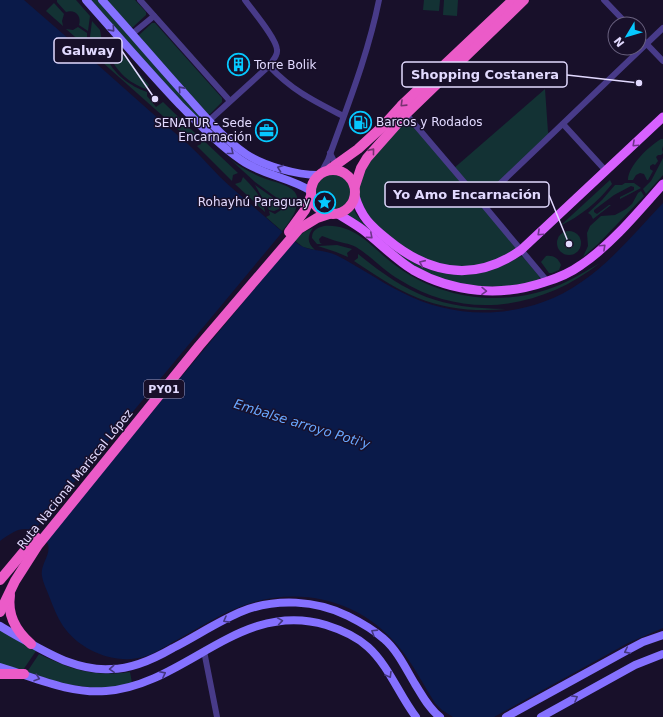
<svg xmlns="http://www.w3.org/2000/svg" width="663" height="717" viewBox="0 0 663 717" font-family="'DejaVu Sans',sans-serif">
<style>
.green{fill:#133234}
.water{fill:#0a1a49}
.pier{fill:#18102a}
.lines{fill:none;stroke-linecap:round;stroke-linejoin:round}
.minor{stroke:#483b89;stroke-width:6}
.secondary{stroke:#8571ff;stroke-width:8}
.primary{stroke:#d761ff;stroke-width:9}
.trunk{stroke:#eb5bc8;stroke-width:10}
.oneway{stroke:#44377f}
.oneway2{stroke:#773271}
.oneway3{stroke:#6e348a}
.labels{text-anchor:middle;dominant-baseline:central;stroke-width:3;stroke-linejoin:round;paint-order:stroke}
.shield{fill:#18102a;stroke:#a59dbf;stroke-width:1}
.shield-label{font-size:11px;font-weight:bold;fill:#e2daff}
.poi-label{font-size:12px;fill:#e2daff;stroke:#18102a;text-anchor:start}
.street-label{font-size:12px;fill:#e2daff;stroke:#18102a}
.water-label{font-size:13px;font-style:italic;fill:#68a7ff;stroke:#18102a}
.leader{fill:none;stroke:#e2daff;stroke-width:1.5}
.callout-dot{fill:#e2daff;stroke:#18102a;stroke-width:1.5}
.callout{fill:#18102a;stroke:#e2daff;stroke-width:1.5}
.callout-label{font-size:13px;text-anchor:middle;font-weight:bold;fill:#e2daff}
</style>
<rect width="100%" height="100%" fill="#18102a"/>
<!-- green -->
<g class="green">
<path d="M57 0H76L90 16 88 31 79 25C82 16 75 9 66 12L57 2Z"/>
<path d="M91 0H99L204 119 201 121 183 104Z"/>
<path d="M106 0H135L146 12V15L133 27 131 28Z"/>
<path d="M424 0H440L439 11 423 10Z"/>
<path d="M444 0H458L457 16 443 15Z"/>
<path d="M54 3 64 14 62 21 63 26 46 11Z"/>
<path d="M92 21 100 30 103 47 97 48 94 52 90 37Z"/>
<path d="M152 23H155L222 98V102L210 114H208L138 36Z"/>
<path d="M78 27 87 33V41L90 50 66 29 73 30Z"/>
<path d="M109 39 149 85 146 89C123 81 111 64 104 42Z"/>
<path d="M106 56C113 74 130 86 147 92V96L156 107 163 102 196 134 192 136 191 141 101 61Z"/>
<path d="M545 89 548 132 550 136 481 202 453 169Z"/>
<path d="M406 114 521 250 490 266 437 267 375 230 355 196V186L358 177Z"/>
<path d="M202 139 238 173 233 175 232 181 197 146 201 144Z"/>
<path d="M661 139H663V146L662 149 663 153 661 155H658L656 157 658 161 655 165 653 164 650 166V169L653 171 648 180H647L644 174 640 173 636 175 633 180H628C628 166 649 146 661 139Z"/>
<path d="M663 158V175L646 194 643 189 651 181Z"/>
<path d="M230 159C241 168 253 174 266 179 274 182 282 183 290 188 307 198 291 221 282 231L266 217 270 215 269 211 275 214 281 210 283 206 281 201 255 182Z"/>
<circle cx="333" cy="192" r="19"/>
<path d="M243 177C253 187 263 198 265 212L235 184 241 182Z"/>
<path d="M610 180 612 184C597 203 580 216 560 226Z"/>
<path d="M625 183H634L641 188 620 199V197L634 190V187L631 186 614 195 594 210V212L597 214 609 205H611L593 219 591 215 588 213 602 200 615 185H622Z"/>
<path d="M255 185 279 202 280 205 279 209 274 211 269 210Z"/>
<path d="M641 191 644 196 598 244 583 257 588 246 587 233 590 226 601 216 615 215 626 209 632 204 638 193Z"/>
<path d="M353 208C359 222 372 231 384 241 393 248 401 256 411 261 434 275 465 279 491 270 502 267 511 261 521 256L524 258 540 277 539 280 521 286 472 287 441 279 413 266 346 216Z"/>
<path d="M324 226C355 224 369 245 391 262 435 297 493 307 546 290 565 284 583 273 600 263 541 309 465 321 400 280 384 271 372 257 356 247 349 243 341 243 333 240 329 239 326 237 322 236L319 239 320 243 322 244H317L312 238C312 230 317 228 324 226Z"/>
<path d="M313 228C307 236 307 243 315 250L303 247 294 240 304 232Z"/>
<circle cx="569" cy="243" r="12"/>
<path d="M337 245 352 249 347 253 348 257 336 252 318 246Z"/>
<path d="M358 254C410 296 439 308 506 309 476 312 446 309 418 298 395 289 374 274 354 261L358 258Z"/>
<path d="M546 256C553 255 558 258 561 265L559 270 552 273H549L541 262Z"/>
<path d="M0 628 36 651 23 670 0 664Z"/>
<path d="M39 654C72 670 93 677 130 672L132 683 104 689 64 684 27 672Z"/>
</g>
<!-- water -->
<path class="water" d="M0 0H24C80 48 134 98 190 146 201 156 210 167 220 177 231 188 244 198 256 209 270 221 283 233 298 244 309 252 324 249 336 255 358 266 379 281 401 292 445 315 496 319 543 302 594 284 627 241 663 203V628L628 643 494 717H453L442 710 435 703C423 684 413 664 399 647 359 598 295 584 237 608 215 617 194 631 173 642 164 647 156 653 146 656 117 666 80 651 63 626 57 617 53 606 49 596 47 590 43 583 42 576 40 564 51 556 48 544 30 523 20 526 0 541Z"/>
<!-- pier -->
<path class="pier" d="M284 230 296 239 44 542 32 533Z"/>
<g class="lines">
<!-- minor -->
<g class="minor">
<path d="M140 0 230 101"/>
<path d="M604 0 627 24"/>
<path d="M132 34 154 16"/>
<path d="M639 36 663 61"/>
<path d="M269 66C293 91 312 100 343 116"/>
<path d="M406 114 481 202 547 281"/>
<path d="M563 124 606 171"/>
<path d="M202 127 269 66C272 61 278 56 277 50 277 39 252 10 245 0"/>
<path d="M330 153 334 161 342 171"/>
<path d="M321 173 328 160C347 107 368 55 379 0"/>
<path d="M481 202 663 28"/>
<path d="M204 651 217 717"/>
</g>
<!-- secondary -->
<g class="secondary">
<path d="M86 0C117 35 148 71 180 105 199 124 219 145 241 160 262 175 289 177 311 191"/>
<path d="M102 0C130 31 157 63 185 94 203 114 223 139 246 154 264 166 297 175 318 175"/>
<path d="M0 626C8 631 17 636 26 641 53 656 79 671 111 669 133 669 154 659 173 648 195 637 220 620 243 611 276 598 316 600 348 616 360 622 374 630 384 639 397 650 406 669 415 684 422 695 429 709 440 717"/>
<path d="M0 667C34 677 69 694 106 691 186 685 240 599 326 625 342 630 356 636 368 647 389 666 399 695 416 717"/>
<path d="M506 717 626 651 643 642 663 635"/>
<path d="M541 717 635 665 663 654"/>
</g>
<!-- primary -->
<g class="primary">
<path d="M355 196C361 217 371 226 387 239 429 274 474 283 521 250L663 117"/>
<path d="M338 214C346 219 355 224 363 230 380 243 395 259 413 270 454 293 501 297 545 282 558 278 570 273 581 265 611 245 639 211 663 184"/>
</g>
<!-- trunk -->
<g class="trunk">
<path d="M330 169 358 149 382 127 401 106 513 0"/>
<circle cx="333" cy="192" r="22"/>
<path d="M355 186 361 168 367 158 406 114 524 0"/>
<path d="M289 232 305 210 311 196"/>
<path d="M0 580 36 537"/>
<path d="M10 595C7 615 16 631 31 644"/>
<path d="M0 612 15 581 38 545 199 346 299 229 317 218 329 214"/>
<path d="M0 674H24"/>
</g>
</g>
<!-- one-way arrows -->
<defs><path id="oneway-chevron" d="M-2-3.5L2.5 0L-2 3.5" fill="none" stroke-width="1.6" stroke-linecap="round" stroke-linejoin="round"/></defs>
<g class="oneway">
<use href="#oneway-chevron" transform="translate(112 29) rotate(48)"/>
<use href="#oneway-chevron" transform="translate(181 89) rotate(-132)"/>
<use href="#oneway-chevron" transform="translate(231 152) rotate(39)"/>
<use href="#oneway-chevron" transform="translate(280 168) rotate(-160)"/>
<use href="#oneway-chevron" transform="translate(226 620) rotate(151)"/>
<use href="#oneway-chevron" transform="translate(280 621) rotate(-9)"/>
<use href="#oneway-chevron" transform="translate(374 632) rotate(-148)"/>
<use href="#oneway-chevron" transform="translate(627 651) rotate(154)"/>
<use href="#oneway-chevron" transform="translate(112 669) rotate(176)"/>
<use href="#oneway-chevron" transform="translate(163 674) rotate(-27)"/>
<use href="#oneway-chevron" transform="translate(389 675) rotate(59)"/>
<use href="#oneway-chevron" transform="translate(37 678) rotate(18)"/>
<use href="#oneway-chevron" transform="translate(575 698) rotate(-29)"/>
</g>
<g class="oneway2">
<use href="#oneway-chevron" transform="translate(403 104) rotate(136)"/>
<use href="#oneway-chevron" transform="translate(372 151) rotate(-51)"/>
</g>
<g class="oneway3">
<use href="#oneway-chevron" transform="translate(635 144) rotate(137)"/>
<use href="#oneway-chevron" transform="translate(540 233) rotate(137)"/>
<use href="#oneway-chevron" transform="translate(370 236) rotate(41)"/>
<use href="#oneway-chevron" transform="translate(603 247) rotate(-43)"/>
<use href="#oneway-chevron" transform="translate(422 263) rotate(-156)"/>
<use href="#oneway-chevron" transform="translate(484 291) rotate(1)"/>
</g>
<!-- icons -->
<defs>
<symbol id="building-ring" viewBox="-11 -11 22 22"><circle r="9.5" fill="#18102a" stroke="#06c8ff" stroke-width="1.5"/><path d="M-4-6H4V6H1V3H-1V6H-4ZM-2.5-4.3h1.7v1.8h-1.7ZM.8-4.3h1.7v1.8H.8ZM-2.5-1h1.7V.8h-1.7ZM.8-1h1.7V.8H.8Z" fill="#06c8ff"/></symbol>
<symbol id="fuel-ring" viewBox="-11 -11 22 22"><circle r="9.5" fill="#18102a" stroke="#06c8ff" stroke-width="1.5"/><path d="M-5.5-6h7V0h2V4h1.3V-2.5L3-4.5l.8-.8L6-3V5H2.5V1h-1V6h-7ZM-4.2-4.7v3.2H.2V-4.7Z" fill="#06c8ff"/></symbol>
<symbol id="office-ring" viewBox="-11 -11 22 22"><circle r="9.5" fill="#18102a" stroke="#06c8ff" stroke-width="1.5"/><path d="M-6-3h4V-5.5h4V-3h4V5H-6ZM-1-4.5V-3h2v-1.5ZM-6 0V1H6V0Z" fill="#06c8ff"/></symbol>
<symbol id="sight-ring" viewBox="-11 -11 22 22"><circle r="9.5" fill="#18102a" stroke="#06c8ff" stroke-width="1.5"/><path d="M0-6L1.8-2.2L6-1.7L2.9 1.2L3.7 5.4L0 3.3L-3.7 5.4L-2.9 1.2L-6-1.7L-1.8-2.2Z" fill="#06c8ff"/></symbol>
</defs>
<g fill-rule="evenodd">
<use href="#building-ring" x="226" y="52" width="25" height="25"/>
<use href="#fuel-ring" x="348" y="110" width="25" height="25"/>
<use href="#office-ring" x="254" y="118" width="25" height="25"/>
<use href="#sight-ring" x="312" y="190" width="25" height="25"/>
</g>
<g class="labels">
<!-- shield labels -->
<rect class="shield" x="144" y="380" width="40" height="18" rx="3"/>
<g class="shield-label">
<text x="164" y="389">PY01</text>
</g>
<!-- poi labels -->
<g class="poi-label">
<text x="254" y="65">Torre Bolik</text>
<text x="376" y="122">Barcos y Rodados</text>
<text x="252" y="123" text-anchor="end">SENATUR - Sede<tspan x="252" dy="14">Encarnación</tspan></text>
<text x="310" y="202" text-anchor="end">Rohayhú Paraguay</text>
</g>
<!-- street labels -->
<g class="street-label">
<text transform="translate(75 479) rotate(-51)">Ruta Nacional Mariscal López</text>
</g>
<!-- water labels -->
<g class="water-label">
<text transform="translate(302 424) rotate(17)">Embalse arroyo Poti'y</text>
</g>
</g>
<!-- callouts -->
<path class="leader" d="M155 99L122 51M639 83L567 75M569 244L549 195"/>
<g class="callout-dot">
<circle cx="155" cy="99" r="4"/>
<circle cx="639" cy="83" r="4"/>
<circle cx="569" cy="244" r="4"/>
</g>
<g class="callout">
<rect x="54" y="38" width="68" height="25" rx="4"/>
<rect x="402" y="62" width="165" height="25" rx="4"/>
<rect x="385" y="182" width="164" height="25" rx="4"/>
</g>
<g class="callout-label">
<text x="88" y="55">Galway</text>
<text x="485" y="79">Shopping Costanera</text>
<text x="467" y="199">Yo Amo Encarnación</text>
</g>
<!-- north arrow -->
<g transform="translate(627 36) rotate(232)"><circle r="19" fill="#18102a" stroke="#69617f"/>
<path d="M0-3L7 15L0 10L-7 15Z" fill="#06c8ff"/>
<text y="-6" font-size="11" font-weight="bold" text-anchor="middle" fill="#e2daff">N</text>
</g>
</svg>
